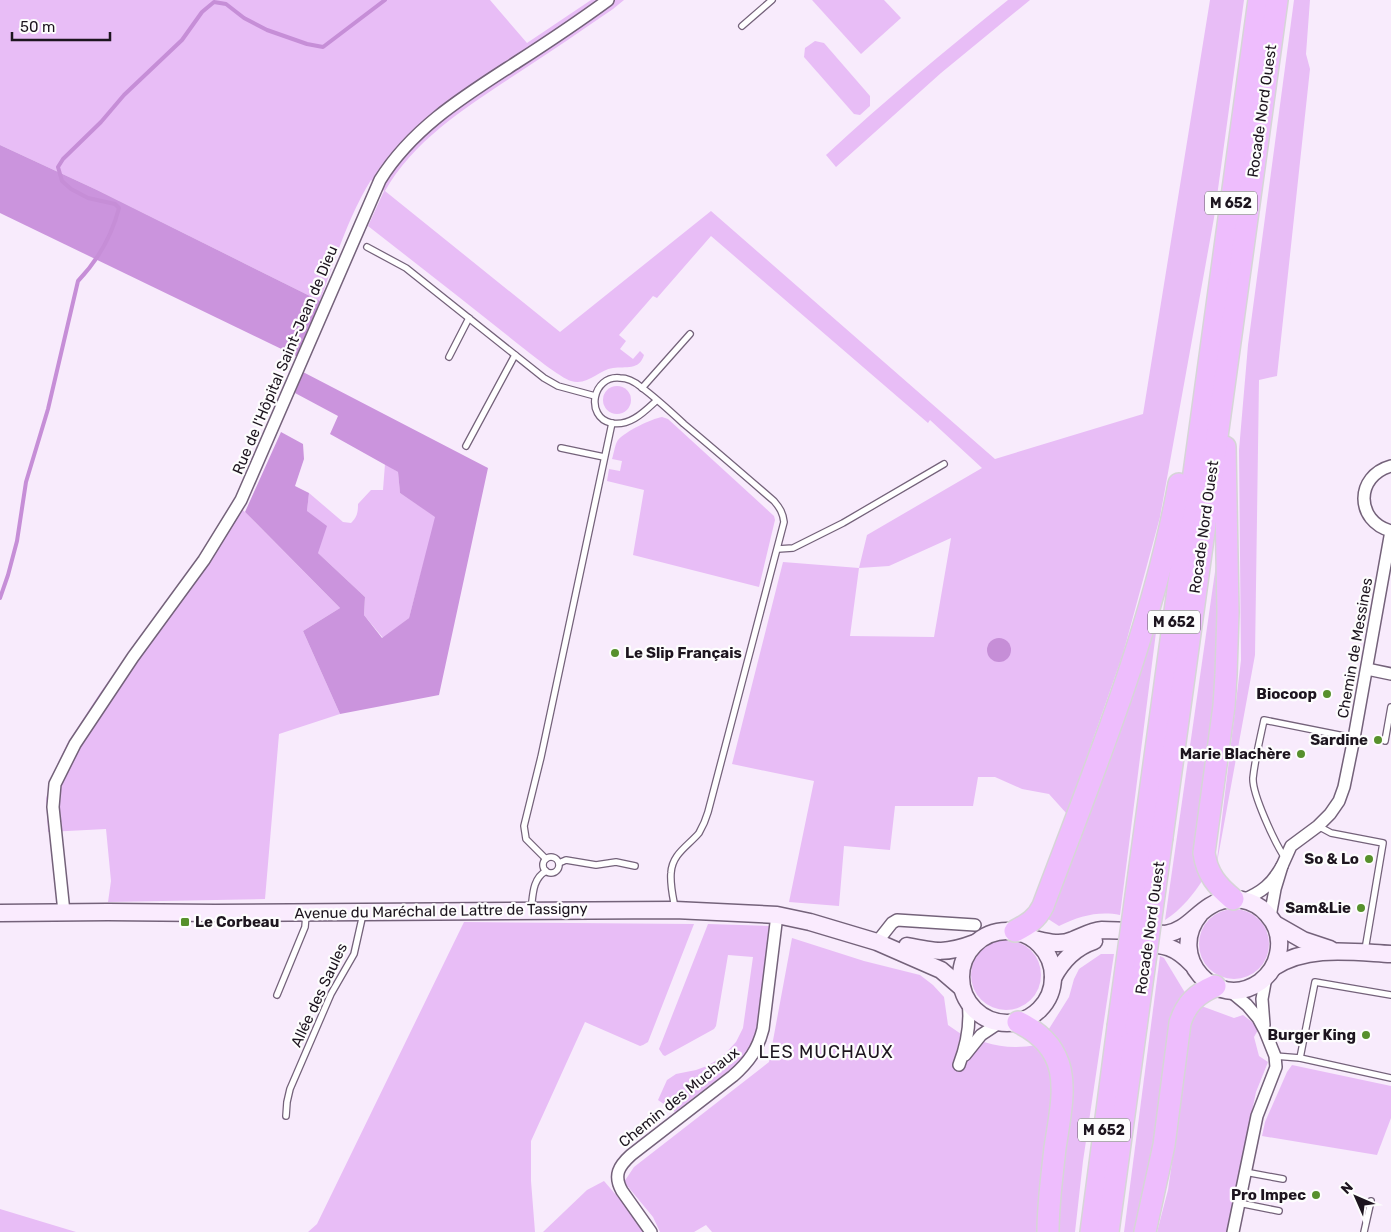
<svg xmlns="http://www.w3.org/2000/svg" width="1391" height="1232" viewBox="0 0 1391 1232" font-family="Rubik,sans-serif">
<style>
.green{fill:#e8bdf6;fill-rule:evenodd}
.forest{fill:#cb94dd}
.water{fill:#c68ed7}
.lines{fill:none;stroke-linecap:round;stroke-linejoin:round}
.stream{stroke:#c68ed7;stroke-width:4}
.lane-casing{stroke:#74627a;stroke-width:8}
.street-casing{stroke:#74627a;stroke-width:14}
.secondary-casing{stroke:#74627a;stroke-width:19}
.highway-casing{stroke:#d6d5d7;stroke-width:24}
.lane{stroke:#fff;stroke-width:5.5}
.street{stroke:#fff;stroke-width:11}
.secondary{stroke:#faebfe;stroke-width:16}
.highway{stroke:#eebdfd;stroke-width:21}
.highway-bridge-casing{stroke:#d6d5d7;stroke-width:24;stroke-linecap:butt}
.highway-bridge{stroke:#eebdfd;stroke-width:21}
.poi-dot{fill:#57902c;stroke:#fdfdfd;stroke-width:2}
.labels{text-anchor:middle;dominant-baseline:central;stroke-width:4.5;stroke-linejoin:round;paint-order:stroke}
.shield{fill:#fdfdfd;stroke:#605b62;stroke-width:1}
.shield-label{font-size:14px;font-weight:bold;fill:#1d151f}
.street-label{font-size:15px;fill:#1d151f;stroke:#fdfdfd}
.poi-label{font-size:15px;font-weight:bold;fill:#1d151f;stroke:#fdfdfd;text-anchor:end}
.quarter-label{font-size:18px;letter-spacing:1px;fill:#1d151f;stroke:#fdfdfd}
</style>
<rect width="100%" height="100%" fill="#f8ebfc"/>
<!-- green -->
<g class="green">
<path d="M0 0H490L527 43 591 0H624L613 9C582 30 552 51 521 71 471 104 415 138 385 191L560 332 711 211 995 459 1143 414 1210 0H1244L1214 218 1160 517 1123 654 1067 814 1049 794 1022 789 995 777H978L973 806H895L890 850 844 846 839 906 789 902 814 781 732 764 783 562 859 568 867 535 982 468 930 420 928 423 711 236 657 298 653 296 619 335 626 341 620 349 633 359 640 351 644 355C639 371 626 366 613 368 598 370 588 386 571 381 562 379 527 351 518 344 468 304 418 265 368 226L384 191 371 180C349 215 334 262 320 301L97 190 0 145ZM951 538 934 637 850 636 859 568 889 566Z"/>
<path d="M812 0H884L901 18 861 54Z"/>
<path d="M1008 0H1030L941 73 836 167 826 155C884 101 946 50 1008 0Z"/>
<path d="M1294 0H1310L1306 54 1310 69 1277 376 1259 380 1255 655 1216 868 1241 660 1239 450 1248 345Z"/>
<path d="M815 41 824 43 870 96V106L860 115 854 114 804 57 805 48Z"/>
<circle cx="617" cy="400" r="14"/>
<path d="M662 417 668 419 774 516 775 520 759 587 633 555 644 490 607 481 609 469 620 471 622 461 612 459C614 453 615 444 618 440 626 431 651 419 662 417Z"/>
<path d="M385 464 398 472 400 493 436 517 409 618 383 638 364 615 365 597 318 553 307 511 309 493 343 522 351 523C357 517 358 513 358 504L371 490H383Z"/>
<path d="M235 502 340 608 303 631 340 714 279 734 265 899 108 902 111 881 106 829 48 832 46 798 58 763 67 744 100 693 136 643 210 546Z"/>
<path d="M1220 537 1221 644 1204 878C1193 895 1182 909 1165 920Z"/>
<path d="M1161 593 1120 915C1098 911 1080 916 1059 926L1045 917Z"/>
<circle cx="1234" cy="944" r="35"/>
<path d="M464 922 694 924 648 1042 643 1045 640 1046 585 1022 531 1141V1181L535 1232H308L317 1224Z"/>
<path d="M708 924 769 926 770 937 755 1039 748 1056 675 1112 658 1100 667 1080 676 1074 696 1070 707 1066 722 1057 736 1042 743 1028 753 957 728 955 716 1026 714 1029 665 1056 663 1055 659 1049Z"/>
<path d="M792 938 864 961 920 975 933 985 944 997 948 1025 961 1034 953 1065 963 1067 972 1053 984 1042C1003 1048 1018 1048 1037 1045L1047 1059 1053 1077 1038 1232H712L706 1225 694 1232H660L653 1217 624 1182 634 1167 769 1062Z"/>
<circle cx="1006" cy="975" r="35"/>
<path d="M1101 954H1114L1083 1161 1075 1232H1055L1062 1151 1047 1032 1069 997 1074 979 1079 969Z"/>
<path d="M1160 956 1164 958 1187 996 1136 1232H1124Z"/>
<path d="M1196 1004 1234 1018 1243 1015 1252 1022 1258 1030 1254 1037 1259 1056 1268 1062 1256 1092 1227 1232H1157L1168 1190 1176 1135 1186 1033Z"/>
<path d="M1292 1065 1391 1086V1118L1377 1155 1262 1136 1265 1122 1287 1072Z"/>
<path d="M604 1181 641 1224 646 1232H543L587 1190Z"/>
<path d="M0 1209 76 1232H0Z"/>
</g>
<!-- forest -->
<g class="forest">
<path d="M0 145 97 190 320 301 298 357 0 213Z"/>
<path d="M303 372 488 468 439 695 340 714 303 631 340 608 245 512 281 432 303 444 304 459 295 486 309 493 307 511 327 526 318 553 365 597 364 615 382 638 409 618 435 517 400 493 398 472 330 434 338 416 295 393Z"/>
</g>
<!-- water -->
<circle class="water" cx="999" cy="650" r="12"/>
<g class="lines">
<!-- stream -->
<path class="stream" d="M0 598 8 575 17 541 26 482 48 409 78 281C98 260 112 235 119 208L115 204 88 198 71 189 62 181 58 167 63 159 101 122 124 95 182 40 202 12 214 2 226 4 244 18 267 30 307 44 323 47 385 0"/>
<defs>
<g id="lane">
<path d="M742 26 772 0"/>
<path d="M367 247 406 268 544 378 558 386 595 396"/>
<path d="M449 357 469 318"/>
<path d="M642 388 690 334"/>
<path d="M657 400C645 411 630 427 611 423 585 417 592 375 620 378 628 378 635 382 641 387 656 398 670 411 684 424 714 449 744 475 774 501 780 508 783 513 784 522L708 812C706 819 703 826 699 833 688 846 672 854 671 873 670 885 673 897 675 908"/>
<path d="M466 446 515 355"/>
<path d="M561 448 604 457"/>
<path d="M778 549 793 548 843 523 944 464"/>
<path d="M1385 741 1391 707"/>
<path d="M1318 826 1331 833 1383 843 1365 950"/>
<circle cx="551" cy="865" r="8"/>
<path d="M1285 858C1275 843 1252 794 1253 778 1255 759 1260 739 1264 720L1354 738"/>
<path d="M546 859 526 839 524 826 541 757 612 423"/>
<path d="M559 863 566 860 596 865 616 862 635 866"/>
<path d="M531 910C533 896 532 879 546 871"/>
<path d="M277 995 305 927 306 915"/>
<path d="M1275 1056 1300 1058 1391 1078"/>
<path d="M1300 1058 1315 982 1391 995"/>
<path d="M286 1116 287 1102 290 1089 331 994 354 954 363 914"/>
<path d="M1245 1172 1283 1179"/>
<path d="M1239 1203 1279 1211"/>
<path d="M1364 1232 1371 1201"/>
</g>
<g id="street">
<path d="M1391 466C1355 476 1355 521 1391 531"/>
<path d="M1367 669 1391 674"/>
<path d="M1282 866 1291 846 1318 826 1330 814 1339 801 1344 787 1354 738 1391 531"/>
<path d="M1243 900C1262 892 1272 884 1282 866L1275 889 1270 917"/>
<path d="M64 912 53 807 55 784 75 744 133 657 204 560 241 500 380 180C413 127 466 95 517 62 548 42 578 22 608 0"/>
<path d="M877 942 892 923 897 920 975 925"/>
<path d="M1229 990 1247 1005 1258 1018 1265 1031 1275 1056 1276 1067 1257 1116 1233 1232"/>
<path d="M1264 1025 1262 999 1266 977"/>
<path d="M965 1055 981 1035 999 1023"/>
<path d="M959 1065C967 1044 971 1024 968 1002"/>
<path d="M651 1232 622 1191C613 1175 619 1166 631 1155L733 1076C749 1062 758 1049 763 1029L777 915"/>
</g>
<g id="secondary">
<path d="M0 913 108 912 215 913 675 910 777 915 810 922 877 942 941 970 962 988"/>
<path d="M1275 924 1303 940 1330 949"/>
<circle cx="1007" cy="977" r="46"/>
<path d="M1034 939C1047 942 1060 946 1073 940 1083 936 1091 931 1102 930 1123 930 1145 933 1166 934 1185 931 1194 916 1210 906 1229 894 1254 898 1268 915 1278 926 1281 940 1278 954 1276 965 1269 975 1260 982 1216 1013 1165 956 1200 914"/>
<path d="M1141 943C1165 945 1175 946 1192 964"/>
<path d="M907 946C936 952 946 954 975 943"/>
<path d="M1274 967C1308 945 1352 952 1391 954"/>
<path d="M1053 978C1062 961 1076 947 1094 941"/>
</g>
<g id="highway">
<path d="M1225 447 1228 612 1226 675 1224 706 1204 853C1207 874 1217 886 1233 899"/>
<path d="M1144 837 1259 0"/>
<path d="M1162 837 1277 0"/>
<path d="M1015 931C1028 924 1036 920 1043 906 1095 768 1152 630 1179 484"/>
<path d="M1018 1022C1076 1050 1063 1095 1055 1148 1052 1176 1048 1204 1048 1232"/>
<path d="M1091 1232 1118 1027"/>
<path d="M1108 1232 1136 1027"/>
<path d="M1145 1232 1164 1145 1180 1023C1186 1004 1196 994 1215 986"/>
</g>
</defs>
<!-- lane casing -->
<use href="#lane" class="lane-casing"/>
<!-- street casing -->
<use href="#street" class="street-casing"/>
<!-- secondary casing -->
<use href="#secondary" class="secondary-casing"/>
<!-- highway casing -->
<use href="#highway" class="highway-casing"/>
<!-- lane -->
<use href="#lane" class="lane"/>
<!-- street -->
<use href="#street" class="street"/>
<!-- secondary -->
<use href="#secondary" class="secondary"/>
<!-- highway -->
<use href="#highway" class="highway"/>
<defs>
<g id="highway-bridge">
<path d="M1118 1027 1144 837"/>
<path d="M1136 1027 1162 837"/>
</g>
</defs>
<!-- highway-bridge casing -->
<use href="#highway-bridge" class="highway-bridge-casing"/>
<!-- highway-bridge -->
<use href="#highway-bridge" class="highway-bridge"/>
</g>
<!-- markers -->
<g class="poi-dot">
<circle cx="615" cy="653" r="5"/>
<circle cx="1327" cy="694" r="5"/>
<circle cx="1378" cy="740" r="5"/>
<circle cx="1301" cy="754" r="5"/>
<circle cx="1369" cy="859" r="5"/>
<circle cx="1361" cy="908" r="5"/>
<rect x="180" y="917" width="10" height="10" rx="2.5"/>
<circle cx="1366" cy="1035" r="5"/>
<circle cx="1316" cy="1195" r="5"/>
</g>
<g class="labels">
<!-- shield labels -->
<g class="shield">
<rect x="1205" y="191.5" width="52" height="23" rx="4"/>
<rect x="1148" y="610.5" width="52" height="23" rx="4"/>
<rect x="1078" y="1118.5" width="52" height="23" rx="4"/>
</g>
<g class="shield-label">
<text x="1231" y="203">M 652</text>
<text x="1174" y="622">M 652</text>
<text x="1104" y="1130">M 652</text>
</g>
<!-- street labels -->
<g class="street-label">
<text transform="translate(1262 111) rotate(-82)">Rocade Nord Ouest</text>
<text transform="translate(285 360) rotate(-67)">Rue de l'Hôpital Saint-Jean de Dieu</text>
<text transform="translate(1204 527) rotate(-82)">Rocade Nord Ouest</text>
<text transform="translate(1355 648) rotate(-80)">Chemin de Messines</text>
<text transform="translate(441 911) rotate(-1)">Avenue du Maréchal de Lattre de Tassigny</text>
<text transform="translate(1150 928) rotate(-82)">Rocade Nord Ouest</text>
<text transform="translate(319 995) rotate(-65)">Allée des Saules</text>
<text transform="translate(679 1097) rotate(-39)">Chemin des Muchaux</text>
</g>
<!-- poi labels -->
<g class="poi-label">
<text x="625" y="653" text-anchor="start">Le Slip Français</text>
<text x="1317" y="694">Biocoop</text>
<text x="1368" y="740">Sardine</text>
<text x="1291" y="754">Marie Blachère</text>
<text x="1359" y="859">So &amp; Lo</text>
<text x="1351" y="908">Sam&amp;Lie</text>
<text x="195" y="922" text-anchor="start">Le Corbeau</text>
<text x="1356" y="1035">Burger King</text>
<text x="1306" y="1195">Pro Impec</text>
</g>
<!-- quarter labels -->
<g class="quarter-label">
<text x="826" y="1052">LES MUCHAUX</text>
</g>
</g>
<!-- north arrow -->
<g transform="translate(1356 1197) rotate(315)" stroke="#fdfdfd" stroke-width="4" paint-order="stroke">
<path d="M0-4L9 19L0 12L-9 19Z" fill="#1d151f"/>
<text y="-8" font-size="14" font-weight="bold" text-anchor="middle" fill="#1d151f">N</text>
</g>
<!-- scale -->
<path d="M12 32v8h98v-8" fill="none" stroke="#1d151f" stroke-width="2.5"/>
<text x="20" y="32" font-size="15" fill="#1d151f" stroke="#fdfdfd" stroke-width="4" paint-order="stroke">50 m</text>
</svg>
